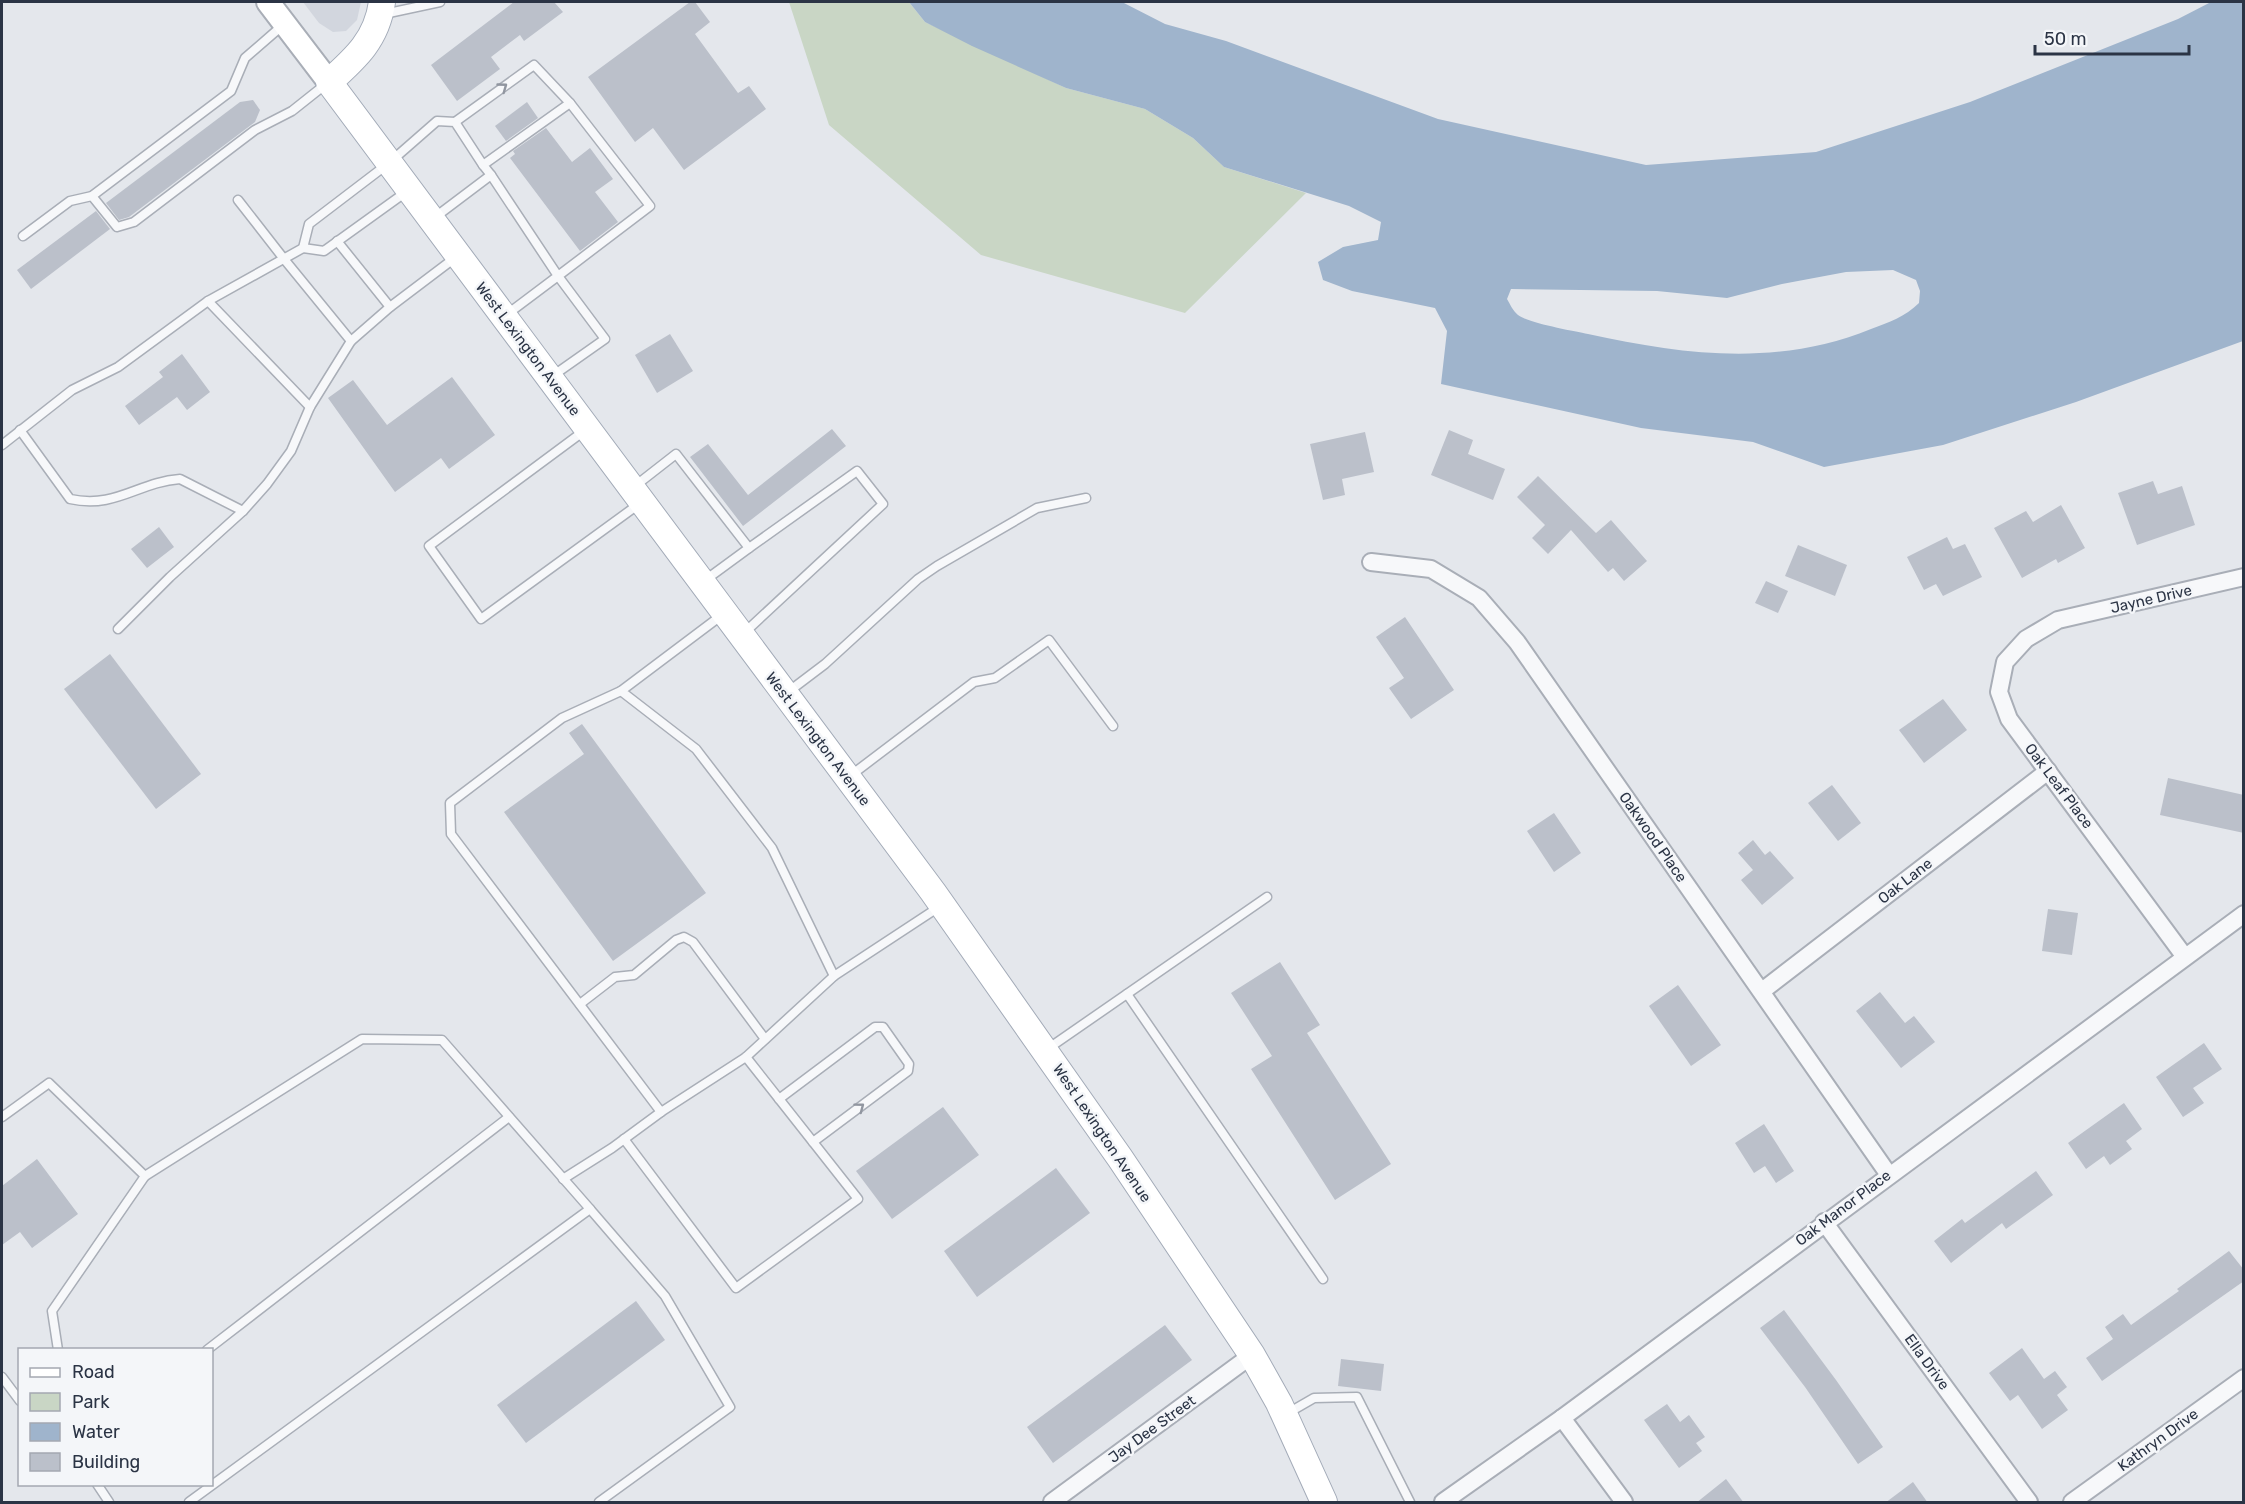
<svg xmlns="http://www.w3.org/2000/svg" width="2245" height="1504" viewBox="0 0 2245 1504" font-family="Rubik,sans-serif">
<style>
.built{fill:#d2d6de}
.green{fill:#c9d6c5}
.water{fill:#9fb4cc;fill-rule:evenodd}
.building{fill:#bbc0ca}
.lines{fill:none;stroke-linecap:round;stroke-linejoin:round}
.lane-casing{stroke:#a9aeb7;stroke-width:11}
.street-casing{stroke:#a9aeb7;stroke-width:20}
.secondary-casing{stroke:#a9aeb7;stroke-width:26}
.primary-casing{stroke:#a3abb8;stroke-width:28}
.lane{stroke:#f7f8fa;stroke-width:8}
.street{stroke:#f7f8fa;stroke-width:16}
.secondary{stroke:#fff;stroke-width:22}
.primary{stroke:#fff;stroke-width:26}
.oneway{stroke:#9196a0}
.labels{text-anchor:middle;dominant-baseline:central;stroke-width:5;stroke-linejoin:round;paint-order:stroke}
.street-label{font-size:15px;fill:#2b3445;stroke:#f4f6f9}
</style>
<rect width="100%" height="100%" fill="#e4e7ec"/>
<!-- built -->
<path class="built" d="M303 2H361L357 20 346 31 333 32 319 23Z"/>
<!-- green -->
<path class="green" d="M789 2H909L925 22 1066 88 1145 109 1193 138 1224 167 1306 193 1185 313 981 255 829 125Z"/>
<!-- water -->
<path class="water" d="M909 2H1122L1165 24 1226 41 1438 119 1646 165 1816 152 1970 102 2178 19 2211 2H2243V341L2076 402 1943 445 1824 467 1753 442 1641 428 1441 384 1447 331 1435 308 1352 291 1323 280 1318 262 1343 247 1378 240 1381 222 1349 206 1224 167 1193 138 1145 109 1066 88 972 46 925 22ZM1893 270 1916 280 1920 291 1919 303C1905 317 1889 322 1871 329 1778 367 1684 355 1588 334 1573 331 1528 323 1518 315 1513 311 1510 304 1507 299L1511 289 1657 291 1727 298 1782 284 1846 272Z"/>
<!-- building -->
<g class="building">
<path d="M514 2H554L563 12 524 41 520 35 491 57 500 69 457 101 431 65Z"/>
<path d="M690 2H695L710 22 695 34 738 93 749 86 766 109 684 170 653 128 635 142 588 77Z"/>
<path d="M253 100 260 110 255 122 129 217 119 220 106 203 240 102Z"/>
<path d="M527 102 538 118 506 141 495 126Z"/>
<path d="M546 128 572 162 590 148 613 179 595 192 618 222 580 251 510 158 515 154 513 151Z"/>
<path d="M96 211 110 229 31 289 17 270Z"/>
<path d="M670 334 693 371 657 393 635 355Z"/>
<path d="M182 354 210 392 187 410 177 397 139 425 125 406 163 377 159 372Z"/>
<path d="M452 377 495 435 449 469 441 458 395 492 328 398 353 380 387 425Z"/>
<path d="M832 429 846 446 743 526 690 457 708 444 748 495Z"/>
<path d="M1449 430 1473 440 1468 454 1505 469 1493 500 1431 475Z"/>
<path d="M1365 432 1374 472 1342 479 1345 495 1323 500 1310 444Z"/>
<path d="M1538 476 1596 533 1611 520 1647 561 1624 581 1613 568 1608 572 1571 530 1548 554 1532 538 1545 525 1517 497Z"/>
<path d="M2153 481 2158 494 2182 486 2195 525 2137 545 2118 493Z"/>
<path d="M2061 505 2085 548 2058 563 2056 559 2022 578 1994 528 2026 511 2033 522Z"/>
<path d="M159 527 174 547 147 568 131 549Z"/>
<path d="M1947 537 1953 549 1965 544 1982 577 1943 596 1936 584 1924 590 1907 557Z"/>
<path d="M1798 545 1847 565 1835 596 1785 576Z"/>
<path d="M1766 581 1788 591 1778 613 1755 603Z"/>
<path d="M1405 617 1454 690 1411 719 1389 688 1404 678 1376 637Z"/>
<path d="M110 654 201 774 156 809 64 689Z"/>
<path d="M1943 699 1967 730 1924 763 1899 730Z"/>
<path d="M582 724 706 893 613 961 504 812 584 754 569 733Z"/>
<path d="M2168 778 2244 795V833L2160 815Z"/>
<path d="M1832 785 1861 823 1838 841 1808 803Z"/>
<path d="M1554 813 1581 853 1554 872 1527 831Z"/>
<path d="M1753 840 1765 855 1770 851 1794 878 1762 905 1741 880 1753 870 1738 853Z"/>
<path d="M2048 909 2078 913 2072 955 2042 951Z"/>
<path d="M1280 962 1320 1025 1307 1033 1391 1164 1335 1200 1251 1069 1272 1056 1231 993Z"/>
<path d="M1678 985 1721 1045 1691 1066 1649 1006Z"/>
<path d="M1880 992 1905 1023 1914 1016 1935 1042 1901 1068 1856 1011Z"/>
<path d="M2204 1043 2222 1069 2193 1088 2204 1103 2183 1117 2156 1077Z"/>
<path d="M2124 1103 2142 1129 2126 1141 2132 1149 2110 1165 2104 1156 2086 1169 2068 1143Z"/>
<path d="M943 1107 979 1155 892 1219 856 1171Z"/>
<path d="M1764 1124 1794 1171 1776 1183 1765 1166 1754 1173 1735 1143Z"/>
<path d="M37 1159 78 1214 32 1248 20 1232 2 1245V1186Z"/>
<path d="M1056 1168 1090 1213 977 1297 944 1251Z"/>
<path d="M2036 1171 2053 1195 2006 1229 2002 1223 1951 1263 1934 1241 1962 1219 1965 1223Z"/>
<path d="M2229 1251 2244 1270V1281L2102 1381 2086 1358 2113 1339 2105 1327 2123 1314 2131 1325 2179 1291 2177 1289Z"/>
<path d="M636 1301 665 1340 526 1443 497 1405Z"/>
<path d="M1784 1310 1836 1380 1883 1447 1858 1464 1805 1387 1760 1328Z"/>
<path d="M1165 1325 1192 1360 1053 1463 1027 1427Z"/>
<path d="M2022 1348 2044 1379 2055 1371 2067 1387 2057 1395 2068 1410 2042 1429 2018 1395 2010 1401 1989 1373Z"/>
<path d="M1341 1359 1384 1364 1381 1391 1338 1386Z"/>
<path d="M1667 1404 1680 1422 1689 1415 1705 1437 1696 1443 1702 1451 1679 1468 1644 1420Z"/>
<path d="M1726 1479 1744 1503H1696Z"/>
<path d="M1913 1482 1928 1503H1885Z"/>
</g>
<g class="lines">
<defs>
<g id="lane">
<path d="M384 14 440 2"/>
<path d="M455 122 534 65 570 103"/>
<path d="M491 175 483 165 570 103 650 206 558 276 605 339 551 377"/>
<path d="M92 196 117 227 134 222 255 130 292 111 326 84"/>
<path d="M238 200 284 259 351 341"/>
<path d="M434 218 491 175 558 276 506 315"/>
<path d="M23 236 70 201 92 196 231 91 245 58 283 25"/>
<path d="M337 241 390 307"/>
<path d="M303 248 324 251 406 192"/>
<path d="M208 301 310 407"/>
<path d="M20 430 70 499C116 509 138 482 180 479L243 511"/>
<path d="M584 431 429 546 481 619 639 504"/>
<path d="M2 445 72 390 118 367 208 301 303 248 309 224 389 163 437 121 455 122 483 165"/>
<path d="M635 486 676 454 749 548 704 581"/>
<path d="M722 615 621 691 696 749 772 848 834 976 939 907"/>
<path d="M118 629 170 577 243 511 267 484 291 451 310 407 351 341 390 307 456 257"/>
<path d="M743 634 883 504 857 471 749 548"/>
<path d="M621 691 562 718 450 803 451 834 661 1112"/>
<path d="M788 692 825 664 918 579 937 566 1037 508 1086 498"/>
<path d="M850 776 974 682 995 678 1049 640 1113 726"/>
<path d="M1127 994 1323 1279"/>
<path d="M580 1004 615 977 634 975 676 940 684 937 693 942 765 1039"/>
<path d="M1046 1050 1267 897"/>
<path d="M779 1099 875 1027H883L909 1064 908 1071 813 1142"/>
<path d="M2 1117 49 1083 145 1176 362 1039 442 1040 590 1209 189 1502"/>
<path d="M624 1139 736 1288 858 1199 746 1057"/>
<path d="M563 1179 612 1148 661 1112 746 1057 834 976"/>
<path d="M590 1209 665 1296 730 1407 599 1502"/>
<path d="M58 1350 52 1311 145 1176"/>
<path d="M207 1350 509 1117"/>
<path d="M2 1377 20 1401"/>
<path d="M1288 1413 1314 1398 1357 1397 1410 1502"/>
<path d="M97 1484 109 1502"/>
</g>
<g id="street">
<path d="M1371 562 1431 569 1479 598 1517 642 1889 1175"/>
<path d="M2185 957 2009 719 1999 692 2005 662 2026 639 2058 620 2244 577"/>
<path d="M1762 991 2048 771"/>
<path d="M1824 1222 2029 1502"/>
<path d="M1562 1418 1624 1502"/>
<path d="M1052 1502 1252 1355"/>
<path d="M1443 1502 1562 1418 2244 914"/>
<path d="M2072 1502 2244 1378"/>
</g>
<path id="secondary" d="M268 2 329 82"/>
<path id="primary" d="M382 2C377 39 356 58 329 82L933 892 1120 1158 1252 1355 1279 1403 1324 1502"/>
</defs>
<!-- lane casing -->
<use href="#lane" class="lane-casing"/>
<!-- street casing -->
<use href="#street" class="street-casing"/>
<!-- secondary casing -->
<use href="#secondary" class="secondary-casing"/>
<!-- primary casing -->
<use href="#primary" class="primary-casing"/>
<!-- lane -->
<use href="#lane" class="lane"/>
<!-- street -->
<use href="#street" class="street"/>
<!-- secondary -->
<use href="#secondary" class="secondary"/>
<!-- primary -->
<use href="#primary" class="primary"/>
</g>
<!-- one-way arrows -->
<defs><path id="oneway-chevron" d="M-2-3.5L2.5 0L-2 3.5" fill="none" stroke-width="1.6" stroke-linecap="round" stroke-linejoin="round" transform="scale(1.5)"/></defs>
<g class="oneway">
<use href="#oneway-chevron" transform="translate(503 87) rotate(-36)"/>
<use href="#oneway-chevron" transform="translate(860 1107) rotate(-37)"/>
</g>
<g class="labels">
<!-- street labels -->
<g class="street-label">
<text transform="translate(528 349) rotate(53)">West Lexington Avenue</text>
<text transform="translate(2151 599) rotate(-13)">Jayne Drive</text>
<text transform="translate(818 739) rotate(53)">West Lexington Avenue</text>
<text transform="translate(2059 786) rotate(53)">Oak Leaf Place</text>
<text transform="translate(1653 837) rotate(55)">Oakwood Place</text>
<text transform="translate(1905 881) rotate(-38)">Oak Lane</text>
<text transform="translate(1102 1133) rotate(56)">West Lexington Avenue</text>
<text transform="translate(1843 1208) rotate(-37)">Oak Manor Place</text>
<text transform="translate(1927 1362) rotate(54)">Ella Drive</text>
<text transform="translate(1152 1429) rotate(-36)">Jay Dee Street</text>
<text transform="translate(2158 1440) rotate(-36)">Kathryn Drive</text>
</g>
</g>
<!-- border -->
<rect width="2245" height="1504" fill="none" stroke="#2b3445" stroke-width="6"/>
<!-- legend -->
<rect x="18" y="1348" width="195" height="138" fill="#f4f6f9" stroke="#a4a8b1" stroke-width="1.5"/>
<rect x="30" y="1368" width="30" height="9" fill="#ffffff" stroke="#a4a8b1" stroke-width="1.5"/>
<text x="72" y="1378" font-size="18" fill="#2b3445">Road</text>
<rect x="30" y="1393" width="30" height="18" fill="#c9d6c5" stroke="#a4a8b1" stroke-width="1.5"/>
<text x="72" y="1408" font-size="18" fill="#2b3445">Park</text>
<rect x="30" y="1423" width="30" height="18" fill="#9fb4cc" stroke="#a4a8b1" stroke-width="1.5"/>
<text x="72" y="1438" font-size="18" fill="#2b3445">Water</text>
<rect x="30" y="1453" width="30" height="18" fill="#bbc0ca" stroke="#a4a8b1" stroke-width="1.5"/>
<text x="72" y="1468" font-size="18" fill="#2b3445">Building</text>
<!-- scale -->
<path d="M2035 45v9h154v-9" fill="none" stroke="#2b3445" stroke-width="3"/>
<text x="2044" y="45" font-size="18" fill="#2b3445" stroke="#f4f6f9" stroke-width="4.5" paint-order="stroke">50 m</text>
</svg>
